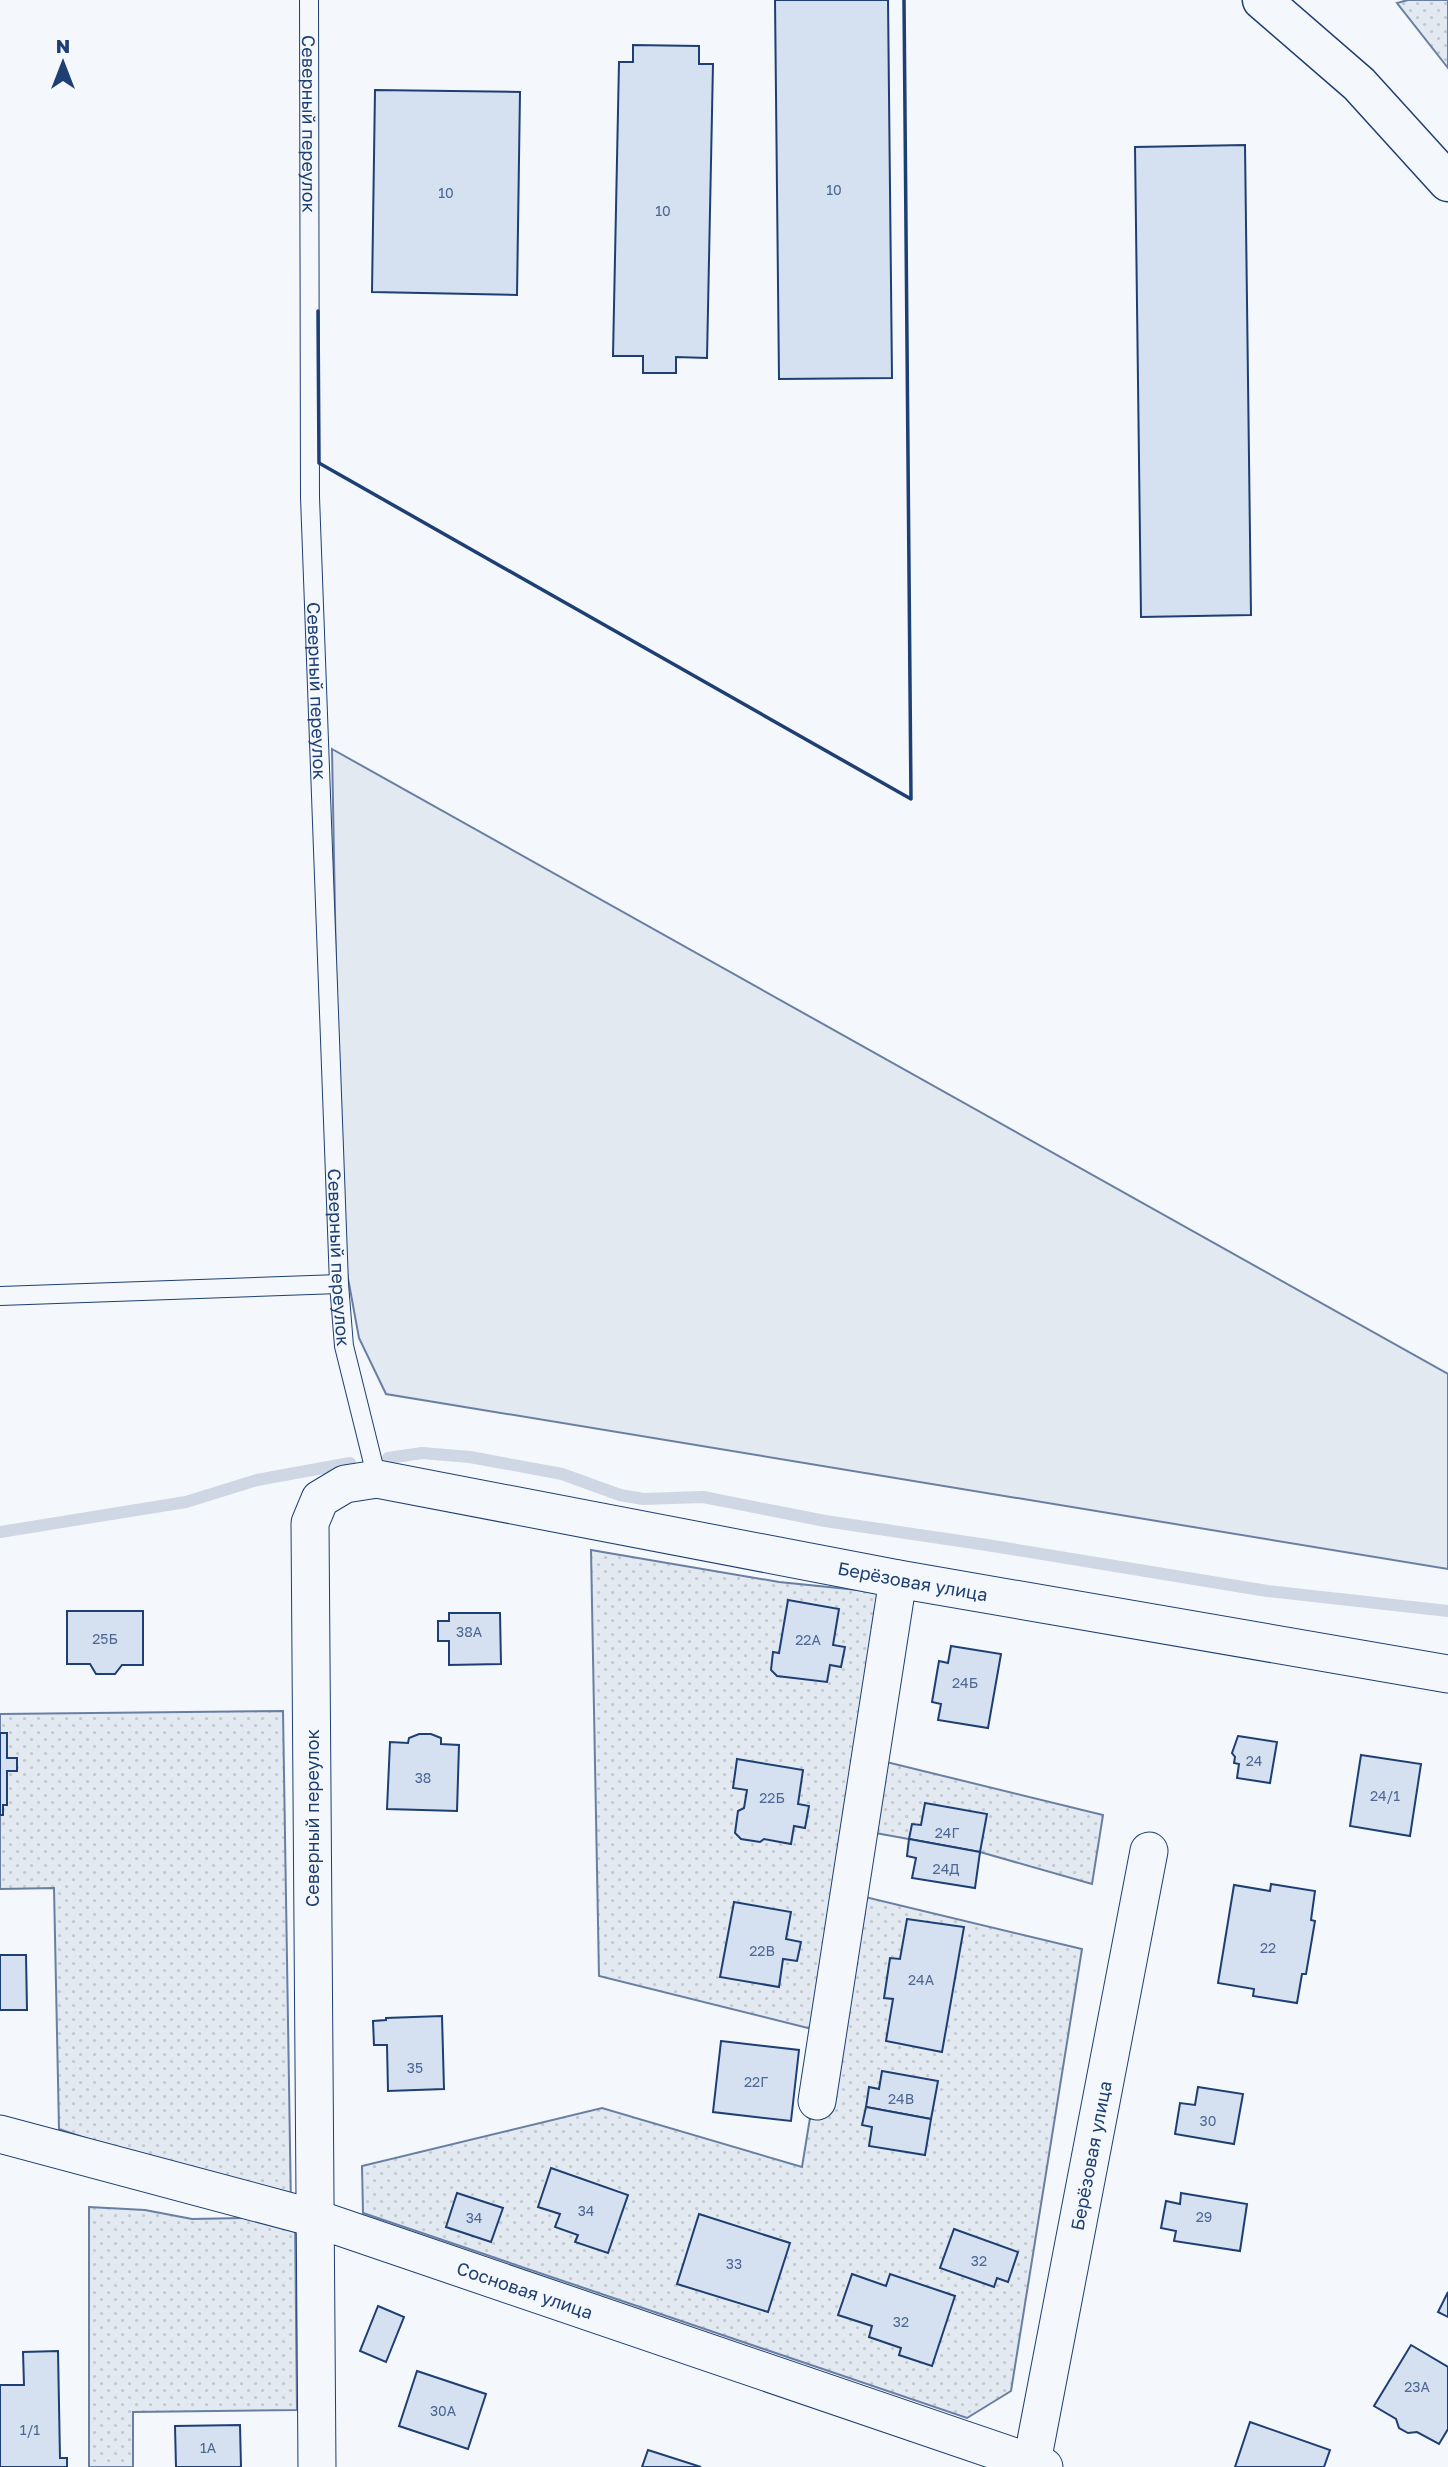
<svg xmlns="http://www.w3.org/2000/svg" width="1448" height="2467" viewBox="0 0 1448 2467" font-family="'Golos Text',sans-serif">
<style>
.grass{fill:#e3e9f0;stroke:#687fa3;stroke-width:2}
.garden{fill:url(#garden-dots);stroke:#687fa3;stroke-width:2}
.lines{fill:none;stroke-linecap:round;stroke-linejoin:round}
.stream{stroke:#cfd7e4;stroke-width:12}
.building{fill:#d5e0f0;stroke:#1d3f73;stroke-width:2}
.lane-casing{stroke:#1d3f73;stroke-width:20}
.street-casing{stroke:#1d3f73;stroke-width:39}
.primary-casing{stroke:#1d3f73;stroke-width:41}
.lane{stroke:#f4f7fb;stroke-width:18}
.street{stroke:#f4f7fb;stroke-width:37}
.primary{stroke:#f4f7fb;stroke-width:38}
.wall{stroke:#1d3f73;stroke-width:3.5}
.labels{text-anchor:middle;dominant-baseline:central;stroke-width:5;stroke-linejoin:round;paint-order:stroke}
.number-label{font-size:14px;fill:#4b6792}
.street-label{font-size:18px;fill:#1d3f73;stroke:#f4f7fb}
</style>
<defs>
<pattern id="garden-dots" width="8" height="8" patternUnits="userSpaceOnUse" patternTransform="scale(1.75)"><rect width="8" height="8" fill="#e3e9f0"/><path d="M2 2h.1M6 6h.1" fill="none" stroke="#c2c9d1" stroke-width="1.8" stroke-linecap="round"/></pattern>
</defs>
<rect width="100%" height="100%" fill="#f4f7fb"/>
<!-- grass -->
<path class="grass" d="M332 749 1448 1374V1569L386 1394 359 1338 341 1240Z"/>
<!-- garden -->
<g class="garden">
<path d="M1408 0H1448V68L1397 3Z"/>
<path d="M591 1550 779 1582 897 1594 870 1758 1103 1815 1092 1884 980 1852 859 1830 865 1897 1082 1949 1011 2391 967 2418 363 2213 362 2166 602 2108 802 2167 824 2032 599 1976Z"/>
<path d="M283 1711 291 2208 59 2129 54 1888 0 1889V1714Z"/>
<path d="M89 2207 145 2210 192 2219 295 2217 297 2410 133 2412V2467H89Z"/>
</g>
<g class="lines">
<!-- stream -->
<g class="stream">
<path d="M388 1458 422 1453 470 1457 562 1474 620 1495 643 1499 703 1497 825 1521 987 1545 1267 1591 1448 1611"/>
<path d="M0 1532 186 1502 257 1480 350 1463"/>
</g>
</g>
<!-- building -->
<g class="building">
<path d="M775 0H888L892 378 779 379Z"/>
<path d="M633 45 699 46V64H713L707 358 676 357V373H643V356H613L619 62H633Z"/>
<path d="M375 90 520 92 517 295 372 292Z"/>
<path d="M1245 145 1251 615 1141 617 1135 147Z"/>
<path d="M788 1600 839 1609 833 1645 845 1647 841 1667 830 1665 827 1682 777 1676 771 1670 773 1652 779 1653Z"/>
<path d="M67 1611H143V1665H122L115 1674H96L90 1664H67Z"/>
<path d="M449 1613H500L501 1664 449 1665V1641H438V1621H449Z"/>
<path d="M951 1646 1001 1654 988 1728 938 1720 941 1704 932 1702 939 1661 948 1663Z"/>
<path d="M0 1733H7V1758H17V1771H7V1805H3V1815H0Z"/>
<path d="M419 1734H431L441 1738V1744L459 1745 457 1811 387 1809 390 1742 408 1743 409 1738Z"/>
<path d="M1238 1736 1277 1742 1270 1783 1237 1778 1239 1764 1234 1763 1235 1757 1232 1753Z"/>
<path d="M1361 1755 1421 1764 1410 1836 1350 1826Z"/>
<path d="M737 1759 803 1770 798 1804 809 1806 805 1828 794 1826 791 1844 764 1839 760 1842 741 1839 735 1833 738 1811 744 1808 747 1790 733 1788Z"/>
<path d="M925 1803 987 1814 980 1852 909 1839 912 1824 921 1825Z"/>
<path d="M909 1839 980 1852 975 1888 912 1878 916 1858 907 1856Z"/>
<path d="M1271 1884 1315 1891 1311 1920 1315 1921 1306 1974H1302L1297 2003 1253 1996 1254 1989 1218 1983 1234 1885 1270 1891Z"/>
<path d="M734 1902 791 1912 786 1939 801 1942 797 1961 783 1959 779 1987 720 1977Z"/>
<path d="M907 1919 964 1927 942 2052 886 2041 893 1999 884 1998 890 1958 900 1959Z"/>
<path d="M0 1955H26L27 2010H0Z"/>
<path d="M442 2016 444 2089 388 2091 387 2045H374L373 2021 386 2020V2018Z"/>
<path d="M721 2041 799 2050 791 2121 713 2112Z"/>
<path d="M882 2071 938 2081 931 2119 866 2107 869 2087 879 2089Z"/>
<path d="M1198 2087 1243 2094 1234 2144 1175 2134 1180 2103 1195 2105Z"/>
<path d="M866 2107 931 2119 925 2155 869 2146 872 2127 862 2125Z"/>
<path d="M551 2168 628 2195 608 2253 575 2242 578 2235 555 2227 560 2214 538 2207Z"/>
<path d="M457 2193 503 2208 491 2242 446 2227Z"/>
<path d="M1181 2193 1247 2204 1240 2251 1174 2241 1176 2231 1161 2228 1166 2201 1180 2204Z"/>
<path d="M699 2214 790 2243 768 2312 677 2284Z"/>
<path d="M954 2229 1018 2252 1008 2282 997 2278 994 2287 940 2268Z"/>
<path d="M852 2274 886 2286 890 2274 955 2296 932 2366 899 2355 901 2348 869 2337 872 2326 838 2315Z"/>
<path d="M1448 2292V2317L1438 2312Z"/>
<path d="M378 2306 404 2317 386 2362 360 2351Z"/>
<path d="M1411 2345 1448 2367V2429L1439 2444 1417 2432 1408 2433 1399 2428 1396 2419 1374 2406Z"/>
<path d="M58 2351 60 2458H67V2467H0V2385H24L23 2352Z"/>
<path d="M417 2371 486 2394 468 2449 399 2426Z"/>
<path d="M1250 2422 1330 2450 1324 2467H1235Z"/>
<path d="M240 2425 241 2467H176L175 2426Z"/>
<path d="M648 2450 701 2467H642Z"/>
</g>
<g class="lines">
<defs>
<g id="lane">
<path id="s1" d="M309 0 310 497 339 1284 344 1346 377 1479"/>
<path d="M0 1296 339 1284"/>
</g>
<g id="street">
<path d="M817 2101 898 1579"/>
<path id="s2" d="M0 2134 314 2218 1044 2467"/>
<path id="s3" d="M1032 2462 1149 1851"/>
<path id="s4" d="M317 2467 310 1523 320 1499 345 1484 377 1479 898 1579 1448 1674"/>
</g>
<path id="primary" d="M1262 0 1359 84 1448 182"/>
</defs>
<!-- lane casing -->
<use href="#lane" class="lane-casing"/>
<!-- street casing -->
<use href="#street" class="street-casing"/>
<!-- primary casing -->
<use href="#primary" class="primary-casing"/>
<!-- lane -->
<use href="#lane" class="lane"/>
<!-- street -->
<use href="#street" class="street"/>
<!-- primary -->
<use href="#primary" class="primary"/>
<!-- wall -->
<path class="wall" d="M318 311 319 463 911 799 904 0"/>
</g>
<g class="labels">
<!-- number labels -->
<g class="number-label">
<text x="834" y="189">10</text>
<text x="446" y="192">10</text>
<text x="663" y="210">10</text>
<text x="469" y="1631">38А</text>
<text x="105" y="1638">25Б</text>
<text x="808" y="1639">22А</text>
<text x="965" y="1682">24Б</text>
<text x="1254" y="1760">24</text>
<text x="423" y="1777">38</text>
<text x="1385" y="1795">24/1</text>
<text x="772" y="1797">22Б</text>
<text x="947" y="1832">24Г</text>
<text x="946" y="1868">24Д</text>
<text x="1268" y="1947">22</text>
<text x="762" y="1950">22В</text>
<text x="921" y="1979">24А</text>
<text x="415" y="2067">35</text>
<text x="756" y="2081">22Г</text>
<text x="901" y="2098">24В</text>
<text x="1208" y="2120">30</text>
<text x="586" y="2210">34</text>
<text x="1204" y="2216">29</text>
<text x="474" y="2217">34</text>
<text x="979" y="2260">32</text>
<text x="734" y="2263">33</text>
<text x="901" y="2321">32</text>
<text x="1417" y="2386">23А</text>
<text x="443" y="2410">30А</text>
<text x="30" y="2429">1/1</text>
<text x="208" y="2447">1А</text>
</g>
<!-- street labels -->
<g class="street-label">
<text stroke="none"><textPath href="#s1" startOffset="124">Северный переулок</textPath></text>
<text stroke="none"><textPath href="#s1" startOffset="691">Северный переулок</textPath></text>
<text stroke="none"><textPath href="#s1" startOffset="1258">Северный переулок</textPath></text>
<text stroke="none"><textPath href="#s4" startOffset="1577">Берёзовая улица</textPath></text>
<text transform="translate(312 1818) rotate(-90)">Северный переулок</text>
<text stroke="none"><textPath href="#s3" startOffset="312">Берёзовая улица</textPath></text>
<text stroke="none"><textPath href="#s2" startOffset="548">Сосновая улица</textPath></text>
</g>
</g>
<!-- north arrow -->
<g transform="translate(63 63)" stroke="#f4f7fb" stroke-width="5" paint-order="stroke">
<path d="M0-5L12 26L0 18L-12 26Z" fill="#1d3f73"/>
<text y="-10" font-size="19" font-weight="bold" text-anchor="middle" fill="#1d3f73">N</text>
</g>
</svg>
